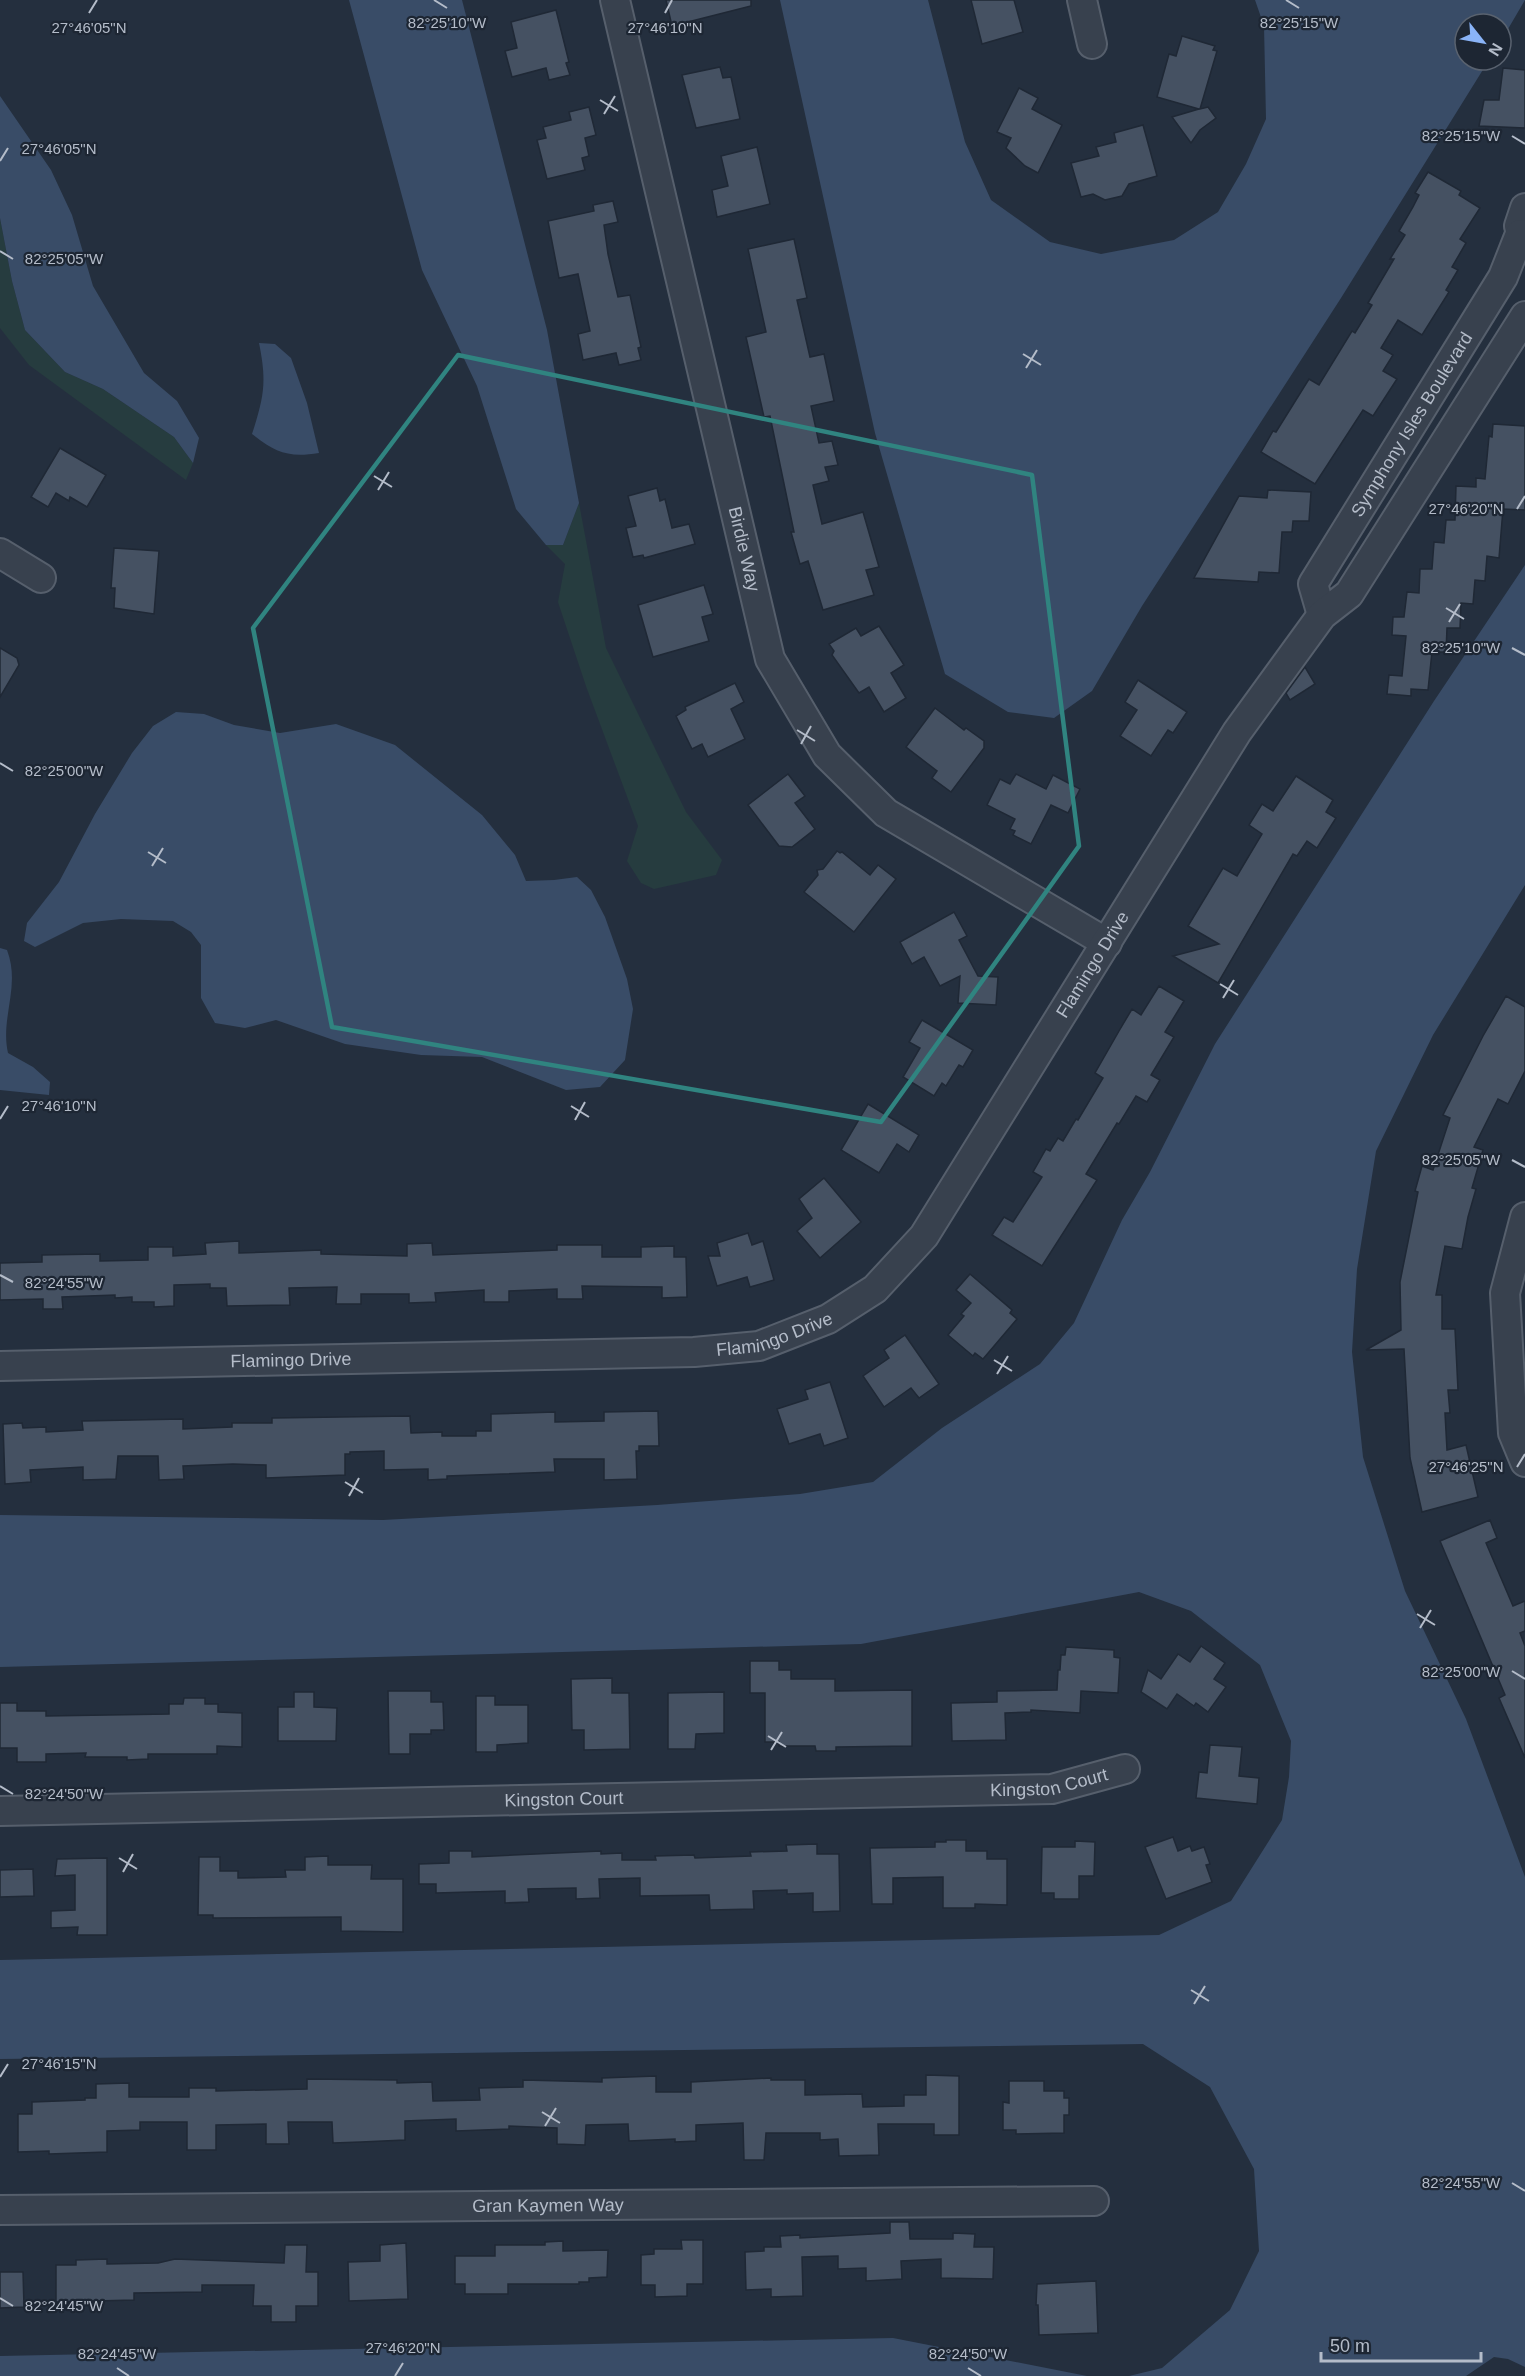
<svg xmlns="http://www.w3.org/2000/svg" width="1525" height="2376" viewBox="0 0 1525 2376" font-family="Arial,sans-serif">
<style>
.green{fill:#263c3f}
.water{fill:#394c67}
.building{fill:#455162;stroke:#1f2835;stroke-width:1.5}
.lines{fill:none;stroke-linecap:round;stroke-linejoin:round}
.minor-casing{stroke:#565f6c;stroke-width:32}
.minor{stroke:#38414e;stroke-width:28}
.marked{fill:none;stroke:#308480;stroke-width:4.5;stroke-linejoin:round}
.ticks{fill:none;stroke:#b4bcc9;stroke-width:2}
.labels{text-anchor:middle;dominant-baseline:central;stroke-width:4.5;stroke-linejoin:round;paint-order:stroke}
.street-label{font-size:18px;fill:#b4bcc9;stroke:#1d2633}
.ticks-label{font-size:15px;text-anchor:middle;fill:#b4bcc9;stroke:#1d2633;stroke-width:4.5;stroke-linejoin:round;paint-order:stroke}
</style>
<rect width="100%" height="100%" fill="#242f3e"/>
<!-- green -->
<g class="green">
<path d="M0 218 12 281 25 330 65 372 103 389 174 437 193 463 186 480 29 365 0 328Z"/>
<path d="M579 503 606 648 686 812 722 860 716 875 654 889 641 883 627 861 638 826 587 689 558 602 565 564 546 545H563Z"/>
</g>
<!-- water -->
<g class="water">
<path d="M349 0H462L547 330 579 503 563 545H546L516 509 477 386 422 270Z"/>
<path d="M780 0H928L965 142 991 200 1050 242 1101 254 1174 240 1218 212 1246 164 1266 119 1264 26 1255 0H1525L1501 41V24H1465V60H1489L1341 298 1142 606 1092 691 1054 718 1008 712 945 674 875 433Z"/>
<path d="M0 96 51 170 72 215 93 286 144 373 177 401 199 438 193 463 174 437 103 389 65 372 25 330 12 281 0 218Z"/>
<path d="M259 343 275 344 291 358 307 403 319 453C289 458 276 453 252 434 264 397 267 382 259 343Z"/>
<path d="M1525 565V885L1433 1035 1376 1151 1357 1269 1352 1352 1363 1457 1405 1591 1466 1719 1525 1877V2367L1508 2359 1494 2357 1466 2376H1129L1162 2368 1230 2310 1259 2251 1254 2169 1210 2087 1143 2044 0 2059V1960L1159 1935 1231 1901 1282 1820 1289 1777 1291 1741 1260 1665 1191 1611 1139 1592 861 1644 0 1667V1515L383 1520 657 1505 800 1494 873 1482 942 1428 1040 1364 1074 1323 1122 1220 1150 1172 1215 1044 1434 701Z"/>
<path d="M176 712 204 714 234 725 280 733 336 724 395 745 482 815 515 855 526 881 554 880 577 877 591 890 605 917 627 979 633 1009 625 1060 600 1087 566 1090 482 1057 421 1055 345 1044 276 1020 245 1028 215 1023 201 998V945L191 932 173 921 121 919 83 923 35 947 24 941 27 923 59 882 95 814 132 753 153 726Z"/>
<path d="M0 948 7 950C21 987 0 1017 8 1053L33 1067 50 1082 49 1095 0 1090Z"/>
<path d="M893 2338 1087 2376H0V2356Z"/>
</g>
<!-- building -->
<g class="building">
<path d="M666 0H751V6L672 26Z"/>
<path d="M971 0H1014L1023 32 982 44Z"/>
<path d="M556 10 569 62 566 63 570 75 549 80 546 68 512 77 505 51 517 48 511 22Z"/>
<path d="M1182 36 1215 46 1213 50 1217 51 1200 109 1208 107 1216 118 1200 130 1191 143 1172 117 1199 109 1157 97 1169 54 1176 56Z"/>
<path d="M720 67 723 78 731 77 740 119 696 128 682 75Z"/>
<path d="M1503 68 1525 70V128L1479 126 1484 100H1499Z"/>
<path d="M1019 88 1038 98 1032 109 1062 125 1038 173 1025 166 1006 148 1011 138 997 132Z"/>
<path d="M589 107 596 135 585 138 589 156 582 158 585 170 547 179 537 140 546 138 543 127 571 120 569 112Z"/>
<path d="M1143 125 1157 176 1129 184 1122 196 1105 200 1093 194 1081 197 1071 163 1099 156 1096 147 1116 142 1114 133Z"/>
<path d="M757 147 770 204 717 217 712 190 728 186 721 156Z"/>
<path d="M1428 172 1461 191 1459 195 1480 208 1460 239 1466 243 1452 267 1458 270 1446 290 1449 292 1422 335 1398 320 1381 348 1393 355 1383 371 1397 379 1373 416 1363 410 1315 484 1261 452 1273 431 1276 432 1309 379 1319 385 1352 331 1355 333 1372 305 1368 303 1394 259H1390L1405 235 1399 231 1413 207 1419 195 1415 193Z"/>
<path d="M613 201 618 222 604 225 608 254 618 297 630 295 641 347 638 348 641 360 619 365 616 353 583 360 578 334 590 331 578 274 559 278 548 221 594 211 593 205Z"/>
<path d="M794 239 807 298 797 300 810 357 824 354 834 401 811 406 819 443 832 441 838 465 825 467 829 481 813 485 822 524 863 512 879 567 866 570 874 595 823 610 808 561 800 564 791 532H794L770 416 764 417 746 337 766 332 748 249Z"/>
<path d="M1493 424 1525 426V510L1503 509 1499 558 1487 556 1485 581 1475 580 1473 604 1461 603 1460 628H1447L1446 652H1432L1428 690 1411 689V696L1387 694 1389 675 1402 676 1406 636 1392 635 1393 617H1404L1407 592 1419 593 1420 569H1432L1434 542 1444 543 1446 520H1455L1456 486 1476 487V478L1485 479 1489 436 1492 437Z"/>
<path d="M60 448 106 475 87 507 70 497 69 501 56 493 48 507 31 497Z"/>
<path d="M657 488 660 501 665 499 672 528 689 524 695 544 644 558 643 555 633 557 626 528 636 526 628 496Z"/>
<path d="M1268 490 1311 492 1309 521H1293L1292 532H1282L1279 573 1259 572 1258 582 1194 578 1239 496 1267 498Z"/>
<path d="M114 548 159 551 154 614 114 608 115 588H111Z"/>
<path d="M704 585 713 614 702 617 709 641 653 657 638 605Z"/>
<path d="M879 626 904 665 891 673 906 698 884 712 869 687 859 693 832 655 834 651 829 644 856 628 861 636Z"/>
<path d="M0 648 17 658 19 665 0 697Z"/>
<path d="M1305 667 1315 684 1290 700 1286 693Z"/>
<path d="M1138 680 1187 712 1173 733 1168 730 1151 756 1120 736 1137 710 1125 702Z"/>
<path d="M735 683 744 702 731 709 745 739 708 757 702 744 692 749 676 716 686 710 685 707Z"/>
<path d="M935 708 964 730 966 728 984 741V748L951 792 932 778 937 771 906 747Z"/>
<path d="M788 774 805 796 795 803 815 829 792 847 779 846 748 805Z"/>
<path d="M1016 774 1046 789 1053 775 1080 789 1068 813 1051 805 1031 844 1013 835 1015 831 1010 829 1015 819 987 805 1000 779 1010 784Z"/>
<path d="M1296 776 1333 800 1326 812 1336 818 1317 848 1307 841 1297 856 1293 854 1218 983 1173 956 1219 944 1188 926 1223 868 1237 876 1262 834 1249 825 1262 804 1273 811Z"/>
<path d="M837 851 840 853 842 852 870 875 878 865 896 879 854 932 804 892 818 875 817 870 823 869Z"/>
<path d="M954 912 967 936 959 940 978 976 998 977 996 1005 958 1003 960 976 940 986 924 957 912 964 900 942Z"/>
<path d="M1159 986 1184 1001 1165 1032 1174 1037 1151 1075 1160 1080 1147 1102 1136 1096 1119 1124 1117 1123 1086 1174 1097 1180 1042 1266 992 1235 1004 1217 1013 1222 1042 1177 1033 1172 1046 1149 1050 1151 1058 1138 1063 1141 1076 1119 1078 1120 1103 1078 1095 1073 1119 1031 1132 1009 1141 1015Z"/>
<path d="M1506 996 1525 1007V1071L1508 1104 1498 1099 1474 1147 1483 1150 1472 1188 1476 1189 1468 1217 1462 1249 1445 1246 1436 1295H1442V1329H1455L1458 1390H1448L1450 1413H1445L1447 1450 1466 1445 1478 1497 1422 1512 1410 1458 1404 1349 1366 1350 1401 1330 1400 1282 1418 1192 1415 1191 1422 1166 1433 1170 1450 1118 1443 1115 1483 1036Z"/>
<path d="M922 1020 973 1050 963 1067 959 1065 946 1086 942 1083 934 1096 903 1077 920 1048 909 1042Z"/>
<path d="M868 1104 919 1135 909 1152 897 1144 879 1173 841 1150Z"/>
<path d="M824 1178 861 1222 820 1258 797 1231 812 1218 799 1199Z"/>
<path d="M748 1233 752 1245 763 1241 774 1280 750 1287 747 1277 717 1286 708 1256H720L717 1243Z"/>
<path d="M239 1241V1253L321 1250V1254L407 1256V1244L432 1243 433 1255 557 1250V1245H602V1257H641V1247L674 1246V1257H686L687 1297 662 1298V1287L582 1286 583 1299H557V1289L509 1291V1302H484V1290L435 1293 436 1302 409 1303V1294H361V1304H336L337 1287 289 1288 290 1305 227 1306 226 1288H210V1284L174 1285V1306L154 1307V1302H132V1297L115 1298V1295L62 1297 63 1309H43V1299L0 1300V1263L42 1262V1255L100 1254V1261L148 1260V1247H173V1256L206 1254 205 1243Z"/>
<path d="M970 1274 1012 1310 1010 1313 1017 1319 983 1359 975 1353 973 1356 948 1335 964 1316 961 1314 971 1303 956 1290Z"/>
<path d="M905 1335 939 1384 919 1398 911 1388 884 1407 863 1376 889 1358 884 1350Z"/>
<path d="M830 1382 848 1438 824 1446 820 1434 789 1444 777 1409 808 1399 805 1390Z"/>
<path d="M658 1411 659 1446H639V1451H636L637 1479 604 1480V1459H554L555 1472 447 1476V1479L428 1480V1469L384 1470V1451L350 1452V1454H345V1475L266 1478V1465L233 1464 183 1466 184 1479 159 1480 158 1456H118L116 1479 83 1480V1467L30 1470 31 1482 5 1484 3 1424 22 1423 23 1428 46 1427V1432L83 1430 82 1421 183 1419V1429L232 1427V1423H272V1418L410 1416 411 1433 442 1432V1436H476V1431H491V1414L555 1412V1422L604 1421V1412Z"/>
<path d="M1490 1520 1497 1538 1486 1543 1513 1606 1525 1601V1631L1520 1633 1525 1646V1758L1499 1698 1505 1695 1440 1541Z"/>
<path d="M1201 1646 1225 1663 1214 1679 1226 1687 1208 1712 1196 1703 1194 1706 1177 1694 1167 1709 1141 1692 1148 1670 1161 1679 1178 1654 1190 1662Z"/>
<path d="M1066 1647 1114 1650V1657L1120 1658 1118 1693 1081 1691 1080 1713 1031 1710V1712L1005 1713 1006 1740 952 1741 951 1703 997 1702V1691L1057 1690 1058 1670H1060L1061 1655H1065Z"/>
<path d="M750 1661H779V1670H791V1679H835V1691L912 1690V1746L836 1747V1751H816L815 1746H779V1742H765V1693H750Z"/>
<path d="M612 1678V1693H629L630 1749 584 1750V1730H572L571 1679Z"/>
<path d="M388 1691H431V1702H443L444 1730H431V1734H410V1754H389Z"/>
<path d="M294 1692H314V1707L337 1708 336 1741H278V1707H294Z"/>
<path d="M724 1692V1733L696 1734 695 1749H668V1693Z"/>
<path d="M476 1696H495V1705H528V1743L497 1745V1752H476Z"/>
<path d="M184 1698H205V1704H218V1712L242 1713V1747L217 1746V1754H148V1759L127 1760V1757H85L86 1753 46 1754V1762H17V1748H0V1703H17V1711H46V1716L169 1714V1704H183Z"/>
<path d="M1210 1745 1242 1747 1239 1776 1259 1778 1257 1804 1196 1798 1199 1772 1207 1773Z"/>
<path d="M1173 1837 1178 1851 1190 1846 1192 1851 1204 1847 1210 1864 1206 1865 1212 1882 1166 1899 1145 1847Z"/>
<path d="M946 1840H966V1851H987V1859H1007V1905L975 1904V1908H943V1877L893 1878V1904H872L870 1848 935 1847V1842H946Z"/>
<path d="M1075 1841 1095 1842 1094 1876H1079V1899H1054V1893H1041L1042 1847H1075Z"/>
<path d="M817 1844V1854H839L840 1911 813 1912V1893L787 1894V1890L753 1891 754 1909 710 1910 709 1895 640 1896V1878L599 1879 600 1898 576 1899V1888L528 1889 529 1902 505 1903V1891L436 1893V1884H419V1864L449 1863V1851H472V1857L601 1851V1854L622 1853V1860H656L655 1856 694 1855 695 1858 751 1856 750 1852 787 1851 786 1845Z"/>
<path d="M328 1856V1865H372L371 1879H403V1932L341 1931V1917L213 1918V1915H198L199 1857H220V1871H238V1878L286 1877 285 1870H305V1857Z"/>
<path d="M107 1858V1935H77L78 1927 51 1928V1911L75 1910V1875L55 1876 57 1859Z"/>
<path d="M33 1869 34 1896 0 1897V1870Z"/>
<path d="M926 2075 959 2076V2135H934V2124H878L879 2155 839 2156 838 2139 820 2140V2133H766L764 2160H744L743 2123 696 2125V2141L675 2142V2139L629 2141 628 2124 586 2125 585 2145 557 2144V2128L509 2126V2129L456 2131V2119L405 2121V2140L361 2142 333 2143 332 2122H288L289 2144H266V2124L216 2125V2150H187V2122H140V2130L107 2131V2152L49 2154V2151L18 2152V2114H32V2102L85 2100V2098H96V2084L129 2083V2097H189V2088H216V2091L307 2089V2079L397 2080V2083L432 2082 433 2101 480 2100 479 2088 523 2087V2080L602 2082V2078L656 2076V2092H691V2082L771 2078V2080H805V2095L862 2094 863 2107 904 2106V2095H926Z"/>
<path d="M1009 2081H1044V2091H1064V2098H1069V2115H1064V2133L1016 2134V2130H1003V2102L1009 2103Z"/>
<path d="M890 2222H909L910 2239H953V2233L975 2234 974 2247H994L993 2279 941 2278V2259L901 2261 902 2279 866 2281V2268L838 2269V2256L802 2257 803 2296 771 2297V2289L746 2290 745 2252 764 2251V2247H781L780 2236 800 2235V2238L890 2233Z"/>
<path d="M681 2240H703V2284H687V2296L655 2297V2285H641V2255L654 2254V2249H682Z"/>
<path d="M563 2241V2251L608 2250 607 2277 589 2278V2282H579V2284H508V2294H465V2284H455V2256H495V2245H545V2242Z"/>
<path d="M406 2243 408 2299 349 2301 348 2262 380 2261V2245Z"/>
<path d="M285 2245H307L306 2272H318V2306H296V2322H271V2306H253L254 2285H202V2292L134 2293V2300L56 2302V2265H76V2260L107 2259V2264L158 2263 175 2259 284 2263Z"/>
<path d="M0 2272H23L24 2307 0 2308Z"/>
<path d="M1096 2281 1098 2333 1039 2335 1038 2305H1036L1037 2284Z"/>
</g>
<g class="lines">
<defs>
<g id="minor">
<path id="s1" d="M615 0 770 659 827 755 886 813 1107 943"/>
<path d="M1082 0 1092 44"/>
<path d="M1525 208 1519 226 1525 243"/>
<path d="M0 553 41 578"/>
<path id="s2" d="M1322 615 1313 584 1503 277 1520 234"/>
<path d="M1525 1217 1505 1293 1513 1433 1525 1462"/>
<path id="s3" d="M0 1366 694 1352 759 1346 828 1319 875 1289 924 1236 1237 732 1322 615 1349 594 1525 316"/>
<path id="s4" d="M0 1811 1052 1789 1125 1769"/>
<path id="s5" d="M0 2210 1094 2201"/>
</g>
</defs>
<!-- minor casing -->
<use href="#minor" class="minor-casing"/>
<!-- minor -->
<use href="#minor" class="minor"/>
</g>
<!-- marked area -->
<path class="marked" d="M458 355 1032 475 1079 846 881 1122 332 1027 253 628Z"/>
<!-- ticks -->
<path class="ticks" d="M434 0 447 8M1286 0 1299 8M89 13 97 0M665 13 672 0M600 100 618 111M604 114 615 96M1512 136 1525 144M0 161 8 148M0 251 13 259M1023 354 1041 365M1026 368 1037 350M374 476 392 487M378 490 389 472M1517 509 1525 496M1446 608 1464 619M1449 622 1460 604M1512 648 1525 655M797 730 815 741M801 744 811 726M0 763 13 771M148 852 166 863M152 866 163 848M1220 984 1238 995M1223 998 1234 980M571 1106 589 1117M0 1119 8 1106M575 1120 585 1102M1512 1160 1525 1167M0 1275 13 1282M994 1360 1012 1371M997 1374 1008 1356M1517 1467 1525 1454M345 1482 363 1493M349 1496 359 1478M1417 1614 1435 1625M1420 1628 1431 1610M1512 1671 1525 1679M768 1736 786 1747M771 1750 782 1732M0 1786 13 1794M119 1858 137 1869M123 1872 133 1854M1191 1990 1209 2001M1194 2004 1205 1986M0 2077 8 2064M542 2112 560 2123M545 2126 556 2108M1512 2183 1525 2191M0 2298 13 2306M117 2368 129 2376M968 2368 981 2376M395 2376 403 2363"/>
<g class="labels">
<!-- street labels -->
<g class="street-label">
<text stroke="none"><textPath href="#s2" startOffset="220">Symphony Isles Boulevard</textPath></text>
<text stroke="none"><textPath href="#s1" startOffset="564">Birdie Way</textPath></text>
<text stroke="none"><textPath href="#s3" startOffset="1281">Flamingo Drive</textPath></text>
<text stroke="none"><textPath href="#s3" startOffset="777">Flamingo Drive</textPath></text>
<text stroke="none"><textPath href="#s3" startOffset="291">Flamingo Drive</textPath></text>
<text stroke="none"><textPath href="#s4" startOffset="1050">Kingston Court</textPath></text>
<text stroke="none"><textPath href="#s4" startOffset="564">Kingston Court</textPath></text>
<text stroke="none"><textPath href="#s5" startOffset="548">Gran Kaymen Way</textPath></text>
</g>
</g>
<g class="ticks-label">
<text x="447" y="28">82°25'10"W</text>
<text x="1299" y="28">82°25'15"W</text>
<text x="89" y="33">27°46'05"N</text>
<text x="665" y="33">27°46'10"N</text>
<text x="1461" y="141">82°25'15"W</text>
<text x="59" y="154">27°46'05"N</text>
<text x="64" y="264">82°25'05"W</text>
<text x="1466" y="514">27°46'20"N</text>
<text x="1461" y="653">82°25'10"W</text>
<text x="64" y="776">82°25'00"W</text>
<text x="59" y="1111">27°46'10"N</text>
<text x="1461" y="1165">82°25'05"W</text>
<text x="64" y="1288">82°24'55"W</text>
<text x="1466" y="1472">27°46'25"N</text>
<text x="1461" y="1677">82°25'00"W</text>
<text x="64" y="1799">82°24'50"W</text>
<text x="59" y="2069">27°46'15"N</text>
<text x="1461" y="2188">82°24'55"W</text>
<text x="64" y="2311">82°24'45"W</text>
<text x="403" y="2353">27°46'20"N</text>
<text x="117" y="2359">82°24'45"W</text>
<text x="968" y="2359">82°24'50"W</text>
</g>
<!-- north arrow -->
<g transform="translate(1483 42) rotate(121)"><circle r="28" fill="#1d2633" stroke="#59626f" stroke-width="1.5"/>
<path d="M0-4.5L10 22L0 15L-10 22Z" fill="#8ab4f8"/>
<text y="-9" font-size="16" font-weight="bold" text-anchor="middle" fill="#b4bcc9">N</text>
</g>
<!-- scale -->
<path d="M1321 2352v9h160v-9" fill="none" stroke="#b4bcc9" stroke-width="3"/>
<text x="1330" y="2352" font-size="18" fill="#b4bcc9" stroke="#1d2633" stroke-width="4.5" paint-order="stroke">50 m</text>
</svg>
